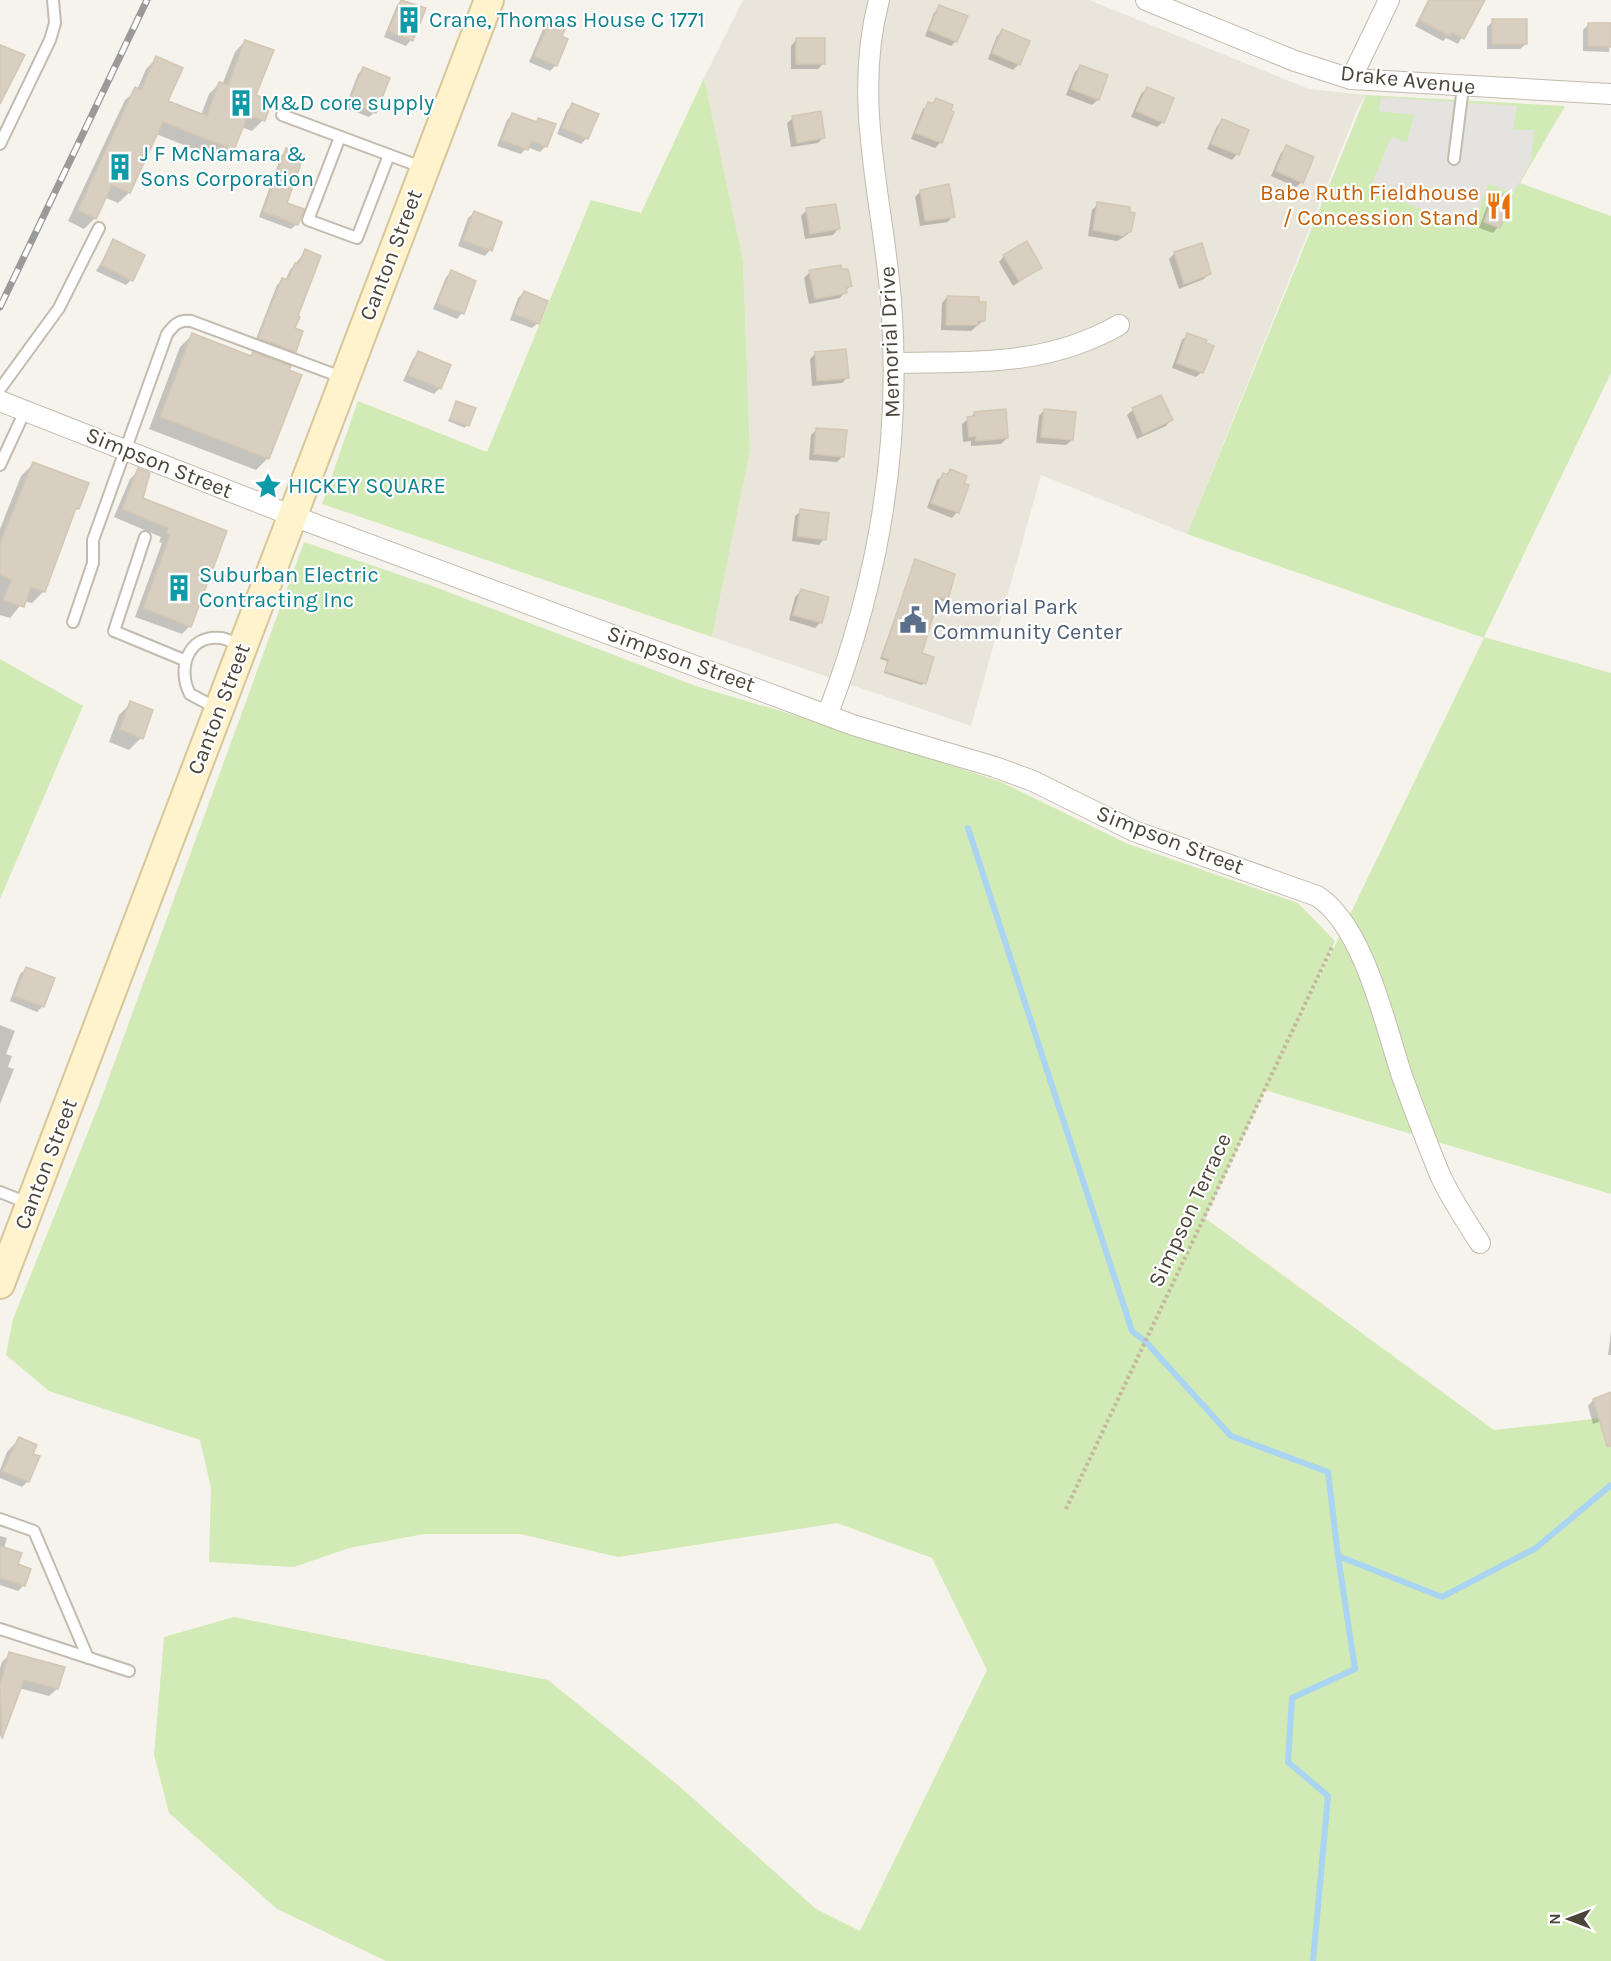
<svg xmlns="http://www.w3.org/2000/svg" width="1611" height="1961" viewBox="0 0 1611 1961" font-family="Karla,sans-serif">
<style>
.residential{fill:#eae5da}
.green{fill:#d2eab5}
.parking{fill:#e5e3e0}
.shadow{fill:#0003}
.lines{fill:none;stroke-linecap:round;stroke-linejoin:round}
.stream{stroke:#a9d4f2;stroke-width:6}
.building{fill:#d8cfc1;stroke:#d3c7b4;stroke-width:1.5}
.lane-casing{stroke:#c2bbae;stroke-width:14}
.street-casing{stroke:#c2bbae;stroke-width:22}
.secondary-casing{stroke:#d6c79b;stroke-width:32}
.path{stroke:#c4b79f;stroke-width:4;stroke-dasharray:3 3;stroke-linecap:butt}
.lane{stroke:#fff;stroke-width:10}
.street{stroke:#fff;stroke-width:20}
.secondary{stroke:#fff3cd;stroke-width:28}
.rail-casing{stroke:#9a9a9a;stroke-width:7}
.rail{stroke:#fff;stroke-width:4.5;stroke-dasharray:14;stroke-linecap:butt}
.labels{text-anchor:middle;dominant-baseline:central;stroke-width:4.5;stroke-linejoin:round;paint-order:stroke}
.culture-label{font-size:22px;fill:#0d838f;stroke:#fff;text-anchor:start}
.street-label{font-size:22px;fill:#4b4439;stroke:#fff}
.food-label{font-size:22px;fill:#c56008;stroke:#fff;text-anchor:end}
.service-label{font-size:22px;fill:#4e5e75;stroke:#fff;text-anchor:start}
</style>
<rect width="100%" height="100%" fill="#f6f3ec"/>
<!-- residential -->
<path class="residential" d="M743 0H1089L1309 89 1366 95 1357 110 1187 534 1041 475 971 726 712 637 750 451 743 260 704 78Z"/>
<!-- green -->
<g class="green">
<path d="M704 78 743 260 750 451 712 637 322 504 358 401 487 452 591 200 641 213Z"/>
<path d="M1366 95 1565 106 1520 183 1611 216V373L1484 637 1611 673V1194L1265 1090 1205 1218 1494 1430 1611 1417V1961H386L277 1909 169 1813 154 1755 164 1637 234 1617 548 1680 678 1785 816 1909 860 1931 987 1670 932 1558 837 1523 618 1557 520 1534H424L349 1548 294 1567 209 1562 211 1488 200 1440 49 1391 6 1355 13 1319 100 1102 304 542 435 587 696 686 851 732 1001 782 1128 844 1298 903 1335 941 1309 999 1484 638 1187 534Z"/>
<path d="M0 659 83 706 0 899Z"/>
</g>
<!-- parking -->
<path class="parking" d="M1381 97 1517 106 1513 130H1534L1531 162 1513 193 1488 184 1472 229 1370 189 1391 137 1407 142 1414 115 1379 111Z"/>
<!-- shadow -->
<g class="shadow">
<path d="M402 0 424 8 411 40 406 46 384 37 397 5Z"/>
<path d="M1428 0H1483L1458 44 1446 38 1443 41 1415 26Z"/>
<path d="M940 7 956 41 951 46 925 36 934 13Z"/>
<path d="M1493 21 1526 44 1520 49H1487V27Z"/>
<path d="M550 22 560 37 566 40 555 66 550 71 529 62 544 27Z"/>
<path d="M1589 24 1611 25 1609 52 1583 51V30Z"/>
<path d="M1003 31 1019 64 1013 70 988 59 997 36Z"/>
<path d="M796 40 823 64 818 69H791V46Z"/>
<path d="M245 41 254 96 263 120 252 131 241 127 232 149 222 160 156 134 129 193 118 203 104 197 95 218 84 229 68 221 125 100 137 90 146 69 157 58 166 101 201 115 209 94 219 84 222 85 235 52Z"/>
<path d="M1081 66 1106 76 1098 100 1092 105 1066 95 1075 72Z"/>
<path d="M363 69 375 112 369 117 345 108 358 74Z"/>
<path d="M1147 88 1163 122 1157 127 1131 117 1141 94Z"/>
<path d="M936 100 941 142 935 148 911 139 923 109Z"/>
<path d="M573 105 587 138 581 144 557 134 567 110Z"/>
<path d="M512 115 535 123 539 119 546 146 540 152 527 147 521 154 497 146 507 120Z"/>
<path d="M793 118 824 137 818 143 791 147 787 123Z"/>
<path d="M1222 121 1237 154 1232 160 1207 149 1217 126Z"/>
<path d="M1287 147 1302 182 1296 187 1271 176 1281 153Z"/>
<path d="M287 150 285 204 297 224 291 229 259 217 281 156Z"/>
<path d="M921 191 953 216 948 222 920 226 915 197Z"/>
<path d="M1496 193 1498 227 1493 233 1479 228 1490 198Z"/>
<path d="M1098 204 1130 232 1124 237 1117 241 1088 236 1092 210Z"/>
<path d="M807 210 838 229 833 235 805 239 801 216Z"/>
<path d="M474 213 490 250 485 256 458 246 468 218Z"/>
<path d="M114 241 131 280 126 285 96 271Z"/>
<path d="M306 251 293 329 294 351 289 357 254 344 277 285 282 280 285 281 290 270Z"/>
<path d="M1175 253 1209 273 1204 279 1179 289 1169 259Z"/>
<path d="M1004 256 1040 268 1013 286 999 262Z"/>
<path d="M451 272 462 313 457 319 433 309 446 277Z"/>
<path d="M810 272 850 286 840 298 809 304 804 278Z"/>
<path d="M524 292 538 323 532 328 510 320 518 298Z"/>
<path d="M947 297 984 320 971 331 941 330 942 303Z"/>
<path d="M193 334 250 357 253 354 268 458 256 470 149 429 180 347Z"/>
<path d="M1188 334 1202 372 1196 377 1172 368 1182 340Z"/>
<path d="M418 353 440 388 434 394 403 381 413 359Z"/>
<path d="M815 354 848 377 842 383 812 386 810 359Z"/>
<path d="M1161 397 1171 420 1166 426 1137 439 1127 415 1133 410Z"/>
<path d="M457 403 474 409 465 428 448 421Z"/>
<path d="M1044 410 1072 440 1066 445 1036 443 1039 416Z"/>
<path d="M975 413 1007 438 1001 444 971 446V441L963 442 962 424Z"/>
<path d="M817 429 843 456 837 462 809 460 811 435Z"/>
<path d="M33 464 78 508 73 513 44 591 32 603 24 601 10 618 0 615V529L21 476Z"/>
<path d="M139 470 141 499 225 531 190 626 182 634 135 617 162 543 159 542 161 537 114 517 130 479Z"/>
<path d="M950 471 957 512 952 518 927 508 937 480Z"/>
<path d="M801 511 824 539 819 545 792 541 795 516Z"/>
<path d="M915 561 946 599 944 601 937 599 920 654 924 683 922 685 884 673 887 661 880 659Z"/>
<path d="M801 591 821 622 815 628 789 620 795 597Z"/>
<path d="M131 703 141 738 129 750 109 742 119 715Z"/>
<path d="M26 969 43 1006 37 1012 10 1001 20 974Z"/>
<path d="M0 1025 15 1031 6 1054 12 1056 8 1067 14 1069 0 1104Z"/>
<path d="M1611 1331V1355H1608Z"/>
<path d="M1611 1394V1417L1593 1424 1588 1406 1593 1400Z"/>
<path d="M19 1439 31 1455 28 1481 22 1487 0 1478V1470L7 1452Z"/>
<path d="M0 1536 7 1538 4 1549 16 1565 24 1585 18 1591 0 1585Z"/>
<path d="M10 1654 57 1689 49 1696 19 1688 0 1738V1668L2 1662Z"/>
</g>
<g class="lines">
<!-- stream -->
<g class="stream">
<path d="M968 828 1132 1331 1146 1342 1231 1436 1328 1472 1338 1556"/>
<path d="M1313 1961 1328 1796 1288 1762 1292 1698 1355 1669 1338 1556 1442 1597 1536 1548 1611 1485"/>
</g>
</g>
<!-- building -->
<g class="building">
<path d="M401 0 426 8 413 41 388 31Z"/>
<path d="M1429 0H1485L1464 39 1452 32 1450 36 1419 20Z"/>
<path d="M939 5 968 16 957 42 929 30Z"/>
<rect x="1492" y="19" width="35" height="25"/>
<path d="M550 20 566 27 562 36 568 39 557 66 534 56Z"/>
<path d="M1588 23H1611V47L1588 46Z"/>
<path d="M1002 29 1030 41 1020 65 992 53Z"/>
<rect x="796" y="38" width="29" height="26"/>
<path d="M245 40 274 50 256 95 272 101 265 121 248 115 234 150 163 122 130 193 112 185 96 219 78 210 135 87 141 90 156 56 183 68 168 101 207 116 219 82 228 85Z"/>
<path d="M0 45 25 55 0 104Z"/>
<path d="M1080 65 1108 75 1099 100 1071 89Z"/>
<path d="M363 67 390 78 376 113 349 102Z"/>
<path d="M1147 87 1174 98 1164 123 1136 111Z"/>
<path d="M936 98 953 105 951 110 954 112 942 143 915 133 928 102 933 104Z"/>
<path d="M572 103 599 114 588 139 562 128Z"/>
<path d="M821 111 825 138 797 143 792 116Z"/>
<path d="M512 113 537 122 538 118 556 124 547 147 531 141 528 150 502 140Z"/>
<path d="M1222 119 1249 130 1239 155 1211 144Z"/>
<path d="M1286 145 1314 157 1303 183 1276 171Z"/>
<path d="M286 148 304 155 287 203 304 209 298 225 263 212Z"/>
<path d="M949 184 955 217 925 221 920 190Z"/>
<path d="M1495 191 1512 197 1500 228 1484 222Z"/>
<path d="M1097 202 1130 207V212L1135 213 1131 232H1127L1124 236 1093 230Z"/>
<path d="M836 204 840 229 810 234 806 208Z"/>
<path d="M474 211 502 222 492 251 463 240Z"/>
<path d="M113 239 145 255 133 281 101 265Z"/>
<path d="M1027 241 1042 268 1019 281 1003 255Z"/>
<path d="M1202 243 1211 274 1184 284 1174 252Z"/>
<path d="M305 249 321 256 298 316 300 317 295 328 303 331 296 352 258 338 282 278 288 280 295 263 299 264Z"/>
<path d="M841 265 842 269H848L852 286 846 288 847 293 815 299 809 270Z"/>
<path d="M451 270 476 281 464 314 437 303Z"/>
<path d="M524 291 548 301 539 324 514 314Z"/>
<path d="M947 296 979 297V302H986L985 321H978V325H946Z"/>
<path d="M192 333 251 356 253 352 291 366 289 370 302 375 269 459 160 417Z"/>
<path d="M1187 333 1207 340 1206 343 1214 346 1203 373 1177 363Z"/>
<path d="M846 349 849 378 817 381 815 352Z"/>
<path d="M418 351 451 365 441 389 408 375Z"/>
<path d="M1161 395 1173 420 1143 434 1132 408Z"/>
<path d="M456 401 476 408 469 426 450 419Z"/>
<path d="M1006 409 1008 438 976 441V436L969 437 967 417 975 416 974 412Z"/>
<path d="M1044 409 1076 412 1073 440 1041 437Z"/>
<path d="M816 428 847 430 844 457 814 454Z"/>
<path d="M33 462 89 483 79 509 76 508 45 592 31 587 24 607 3 600 12 580 0 575V543Z"/>
<path d="M138 468 150 473 143 498 227 531 191 627 143 608 170 535 166 533 168 528 122 509Z"/>
<path d="M950 469 967 476 964 483 969 485 959 513 931 503 943 473 948 475Z"/>
<path d="M800 509 829 513 826 540 797 536Z"/>
<path d="M915 559 955 574 948 600 939 597 922 653 934 657 926 684 885 671 889 659 882 657Z"/>
<path d="M801 589 829 597 822 623 793 615Z"/>
<path d="M130 701 153 710 143 739 120 729Z"/>
<path d="M26 967 55 978 44 1007 14 996Z"/>
<path d="M1611 1392V1446H1607L1593 1399Z"/>
<path d="M19 1437 37 1445 33 1454 40 1456 29 1482 2 1471Z"/>
<path d="M0 1546 22 1553 18 1564 31 1569 25 1586 0 1578Z"/>
<path d="M9 1652 65 1667 58 1689 24 1680 2 1739 0 1685Z"/>
</g>
<g class="lines">
<defs>
<g id="lane">
<path d="M282 115 424 168"/>
<path d="M340 137 308 220 357 238 389 155"/>
<path d="M0 144 50 40 55 23 53 0"/>
<path d="M1454 159 1463 87"/>
<path d="M0 389 59 308 99 228"/>
<path d="M0 465 25 411"/>
<path d="M145 537 114 631 184 660"/>
<path d="M73 622 93 563V540L167 334C174 325 179 319 191 321L344 378"/>
<path d="M218 709 190 694C177 670 187 634 221 638 228 639 236 644 243 646"/>
<path d="M0 1192 30 1204"/>
<path d="M0 1519 34 1531 88 1658"/>
<path d="M0 1629 129 1671"/>
</g>
<g id="street">
<path d="M1146 0 1295 61 1351 79 1611 94"/>
<path d="M1351 79 1389 0"/>
<path d="M895 363C976 361 1045 367 1119 325"/>
<path d="M0 401 293 516 853 725 995 767 1033 781 1134 831 1317 896C1364 926 1385 1025 1402 1076 1414 1109 1427 1143 1440 1175 1451 1199 1466 1221 1480 1243"/>
<path d="M828 713C879 581 902 443 891 301 883 200 852 101 879 0"/>
</g>
<path id="secondary" d="M0 1284 489 0"/>
</defs>
<!-- lane casing -->
<use href="#lane" class="lane-casing"/>
<!-- street casing -->
<use href="#street" class="street-casing"/>
<!-- secondary casing -->
<use href="#secondary" class="secondary-casing"/>
<!-- path -->
<path class="path" d="M1066 1509 1333 945"/>
<!-- lane -->
<use href="#lane" class="lane"/>
<!-- street -->
<use href="#street" class="street"/>
<!-- secondary -->
<use href="#secondary" class="secondary"/>
<defs>
<path id="rail" d="M0 307 147 0"/>
</defs>
<!-- rail casing -->
<use href="#rail" class="rail-casing"/>
<!-- rail -->
<use href="#rail" class="rail"/>
</g>
<!-- icons -->
<defs>
<symbol id="building-bare" viewBox="-9 -9 18 18"><path d="M-4-6H4V6H1V3H-1V6H-4ZM-2.5-4.3h1.7v1.8h-1.7ZM.8-4.3h1.7v1.8H.8ZM-2.5-1h1.7V.8h-1.7ZM.8-1h1.7V.8H.8Z" fill="#0f9aa8" stroke="#fff" stroke-width="2.5" paint-order="stroke"/></symbol>
<symbol id="restaurant-bare" viewBox="-9 -9 18 18"><path d="M-5-6h1v4h1v-4h1v4h1v-4h1v5L-1.5 .5V6h-2V.5L-5-1ZM5-6V6H3V1.5H1.5Q1.5-4 5-6Z" fill="#e8710a" stroke="#fff" stroke-width="2.5" paint-order="stroke"/></symbol>
<symbol id="sight-bare" viewBox="-9 -9 18 18"><path d="M0-6L1.8-2.2L6-1.7L2.9 1.2L3.7 5.4L0 3.3L-3.7 5.4L-2.9 1.2L-6-1.7L-1.8-2.2Z" fill="#0f9aa8" stroke="#fff" stroke-width="2.5" paint-order="stroke"/></symbol>
<symbol id="civic-bare" viewBox="-9 -9 18 18"><path d="M-.6-6.5H3V-4.5H.6V-3L4-1V1h2V6H-6V1h2V-1L-.6-3ZM-1.2 2.5V6h2.4V2.5Z" fill="#5c6f8a" stroke="#fff" stroke-width="2.5" paint-order="stroke"/></symbol>
</defs>
<g fill-rule="evenodd">
<use href="#building-bare" x="390" y="1" width="38" height="38"/>
<use href="#building-bare" x="222" y="84" width="38" height="38"/>
<use href="#building-bare" x="101" y="148" width="38" height="38"/>
<use href="#restaurant-bare" x="1480" y="187" width="38" height="38"/>
<use href="#sight-bare" x="249" y="467" width="38" height="38"/>
<use href="#building-bare" x="160" y="569" width="38" height="38"/>
<use href="#civic-bare" x="894" y="601" width="38" height="38"/>
</g>
<g class="labels">
<!-- culture labels -->
<g class="culture-label">
<text x="429" y="20">Crane, Thomas House C 1771</text>
<text x="261" y="103">M&amp;D core supply</text>
<text x="140" y="154">J F McNamara &amp;<tspan x="140" dy="25">Sons Corporation</tspan></text>
<text x="288" y="486">HICKEY SQUARE</text>
<text x="199" y="575">Suburban Electric<tspan x="199" dy="25">Contracting Inc</tspan></text>
</g>
<!-- street labels -->
<g class="street-label">
<text transform="translate(1408 80) rotate(6)">Drake Avenue</text>
<text transform="translate(391 255) rotate(-69)">Canton Street</text>
<text transform="translate(890 342) rotate(-92)">Memorial Drive</text>
<text transform="translate(159 463) rotate(22)">Simpson Street</text>
<text transform="translate(681 659) rotate(20)">Simpson Street</text>
<text transform="translate(219 709) rotate(-69)">Canton Street</text>
<text transform="translate(1170 840) rotate(21)">Simpson Street</text>
<text transform="translate(46 1164) rotate(-69)">Canton Street</text>
<text transform="translate(1190 1210) rotate(-65)">Simpson Terrace</text>
</g>
<!-- food labels -->
<g class="food-label">
<text x="1479" y="193">Babe Ruth Fieldhouse<tspan x="1479" dy="25">/ Concession Stand</tspan></text>
</g>
<!-- service labels -->
<g class="service-label">
<text x="933" y="607">Memorial Park<tspan x="933" dy="25">Community Center</tspan></text>
</g>
</g>
<!-- north arrow -->
<g transform="translate(1569 1919) rotate(270)" stroke="#ffffff" stroke-width="4.5" paint-order="stroke">
<path d="M0-4.5L10 22L0 15L-10 22Z" fill="#4b4439"/>
<text y="-9" font-size="16" font-weight="bold" text-anchor="middle" fill="#4b4439">N</text>
</g>
</svg>
